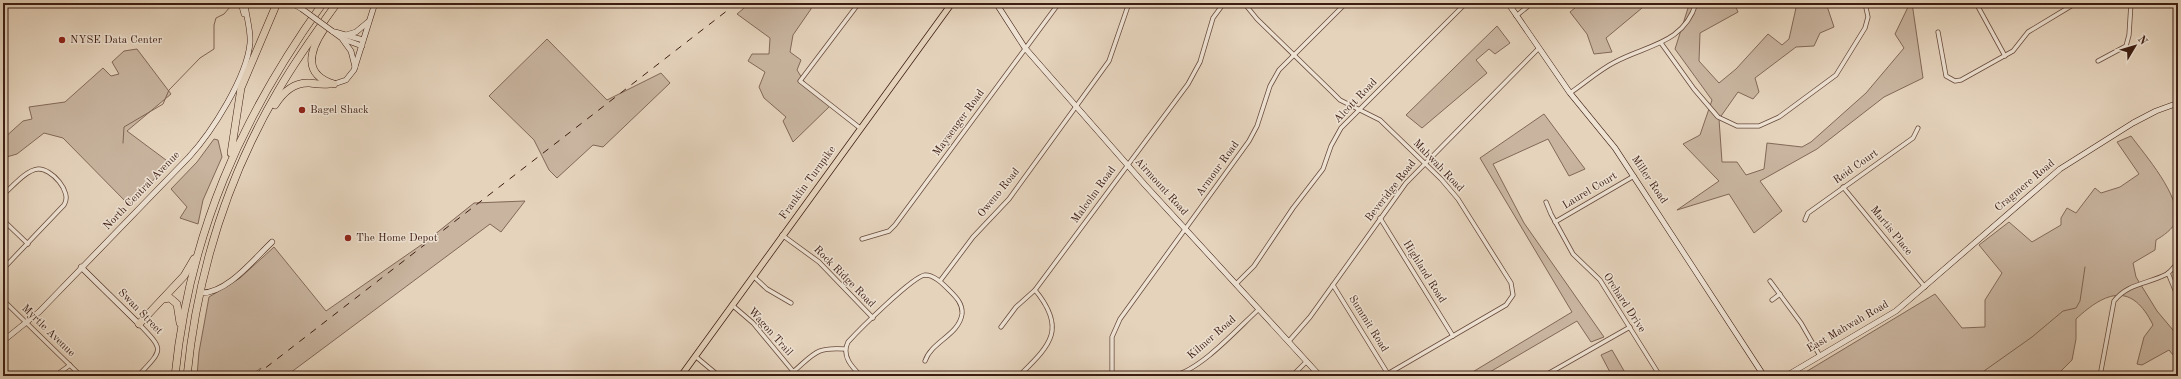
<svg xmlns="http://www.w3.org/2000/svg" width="2181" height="379" viewBox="0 0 2181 379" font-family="'Old Standard TT',serif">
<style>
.green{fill:#c8b49f;stroke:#826858}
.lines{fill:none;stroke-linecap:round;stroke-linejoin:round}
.stream{stroke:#806555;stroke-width:1}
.street-casing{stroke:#674a3c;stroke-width:5}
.secondary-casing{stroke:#3d1d12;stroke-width:6}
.primary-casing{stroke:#3d1d12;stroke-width:7}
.highway-casing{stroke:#3d1d12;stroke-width:8}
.street{stroke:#eee2d3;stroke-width:3.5}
.secondary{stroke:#eee2d3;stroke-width:5}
.primary{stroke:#e5d3bc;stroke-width:5.5}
.highway{stroke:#e5d3bc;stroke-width:7}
.rail{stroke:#3d1d12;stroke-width:1;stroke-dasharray:7 7;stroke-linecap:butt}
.secondary-bridge-casing{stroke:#3d1d12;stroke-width:6;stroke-linecap:butt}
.secondary-bridge{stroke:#eee2d3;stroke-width:5}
.poi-dot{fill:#8f2418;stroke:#eee2d3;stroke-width:1.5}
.labels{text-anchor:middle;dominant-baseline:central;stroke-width:3;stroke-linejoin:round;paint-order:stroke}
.poi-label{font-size:11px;fill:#3d1d12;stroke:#eee2d3;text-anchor:start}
.street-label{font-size:11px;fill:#3d1d12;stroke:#eee2d3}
</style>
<rect width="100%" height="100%" fill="#e5d3bc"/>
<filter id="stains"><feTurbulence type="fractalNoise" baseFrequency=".005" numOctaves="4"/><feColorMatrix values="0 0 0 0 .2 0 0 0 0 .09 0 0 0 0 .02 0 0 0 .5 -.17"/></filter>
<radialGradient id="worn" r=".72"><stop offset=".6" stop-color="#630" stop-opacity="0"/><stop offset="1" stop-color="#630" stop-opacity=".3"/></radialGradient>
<!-- green -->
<g class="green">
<path d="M750 3H812L811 9 793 35 790 52 801 60 797 70 805 83 831 105 793 142 783 121 786 117 764 98 759 87 765 72 748 61 752 54H769L770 38 737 14Z"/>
<path d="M1581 3H1648L1606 38 1612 52 1594 54 1587 34 1570 12Z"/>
<path d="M1686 3H1734L1738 12 1700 33 1699 61 1719 83 1736 69 1768 34 1782 45 1789 39 1796 8 1790 3H1818L1827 6 1834 27 1820 33 1814 46 1796 47 1755 78 1759 92 1753 99 1738 92 1719 119 1722 162H1737L1746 175 1764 169 1767 143 1802 147 1811 142 1866 93 1904 48 1895 34 1908 7 1906 3H1912L1923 78 1884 97 1817 149 1760 181 1782 211 1754 233 1729 194 1677 210 1719 181 1683 144 1700 135 1712 100 1675 49 1689 5Z"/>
<path d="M1497 26 1510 43 1495 54 1489 49 1476 60 1487 73 1422 128 1406 115Z"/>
<path d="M547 39 607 100 661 73 670 83 603 147 593 145 557 178 549 170 534 140 489 96Z"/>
<path d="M137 49 171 94 127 131 170 163 129 205 63 138 44 133 17 154 3 158V139L23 121 32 119 29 107 65 102 103 68 111 76 119 74 112 62 124 51Z"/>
<path d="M1544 114 1585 169 1569 176 1548 139 1493 164 1524 223 1604 337 1591 342 1577 321 1483 376H1466L1572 312 1480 158Z"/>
<path d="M2131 136C2145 155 2181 196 2176 221 2173 229 2163 236 2156 240L2155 250 2133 263 2136 277 2157 311 2178 336V361L2169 350 2142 365 2137 364 2144 337 2153 325C2132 282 2106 291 2076 319V339L2072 360 2056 376H1799L1935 294 1962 328 1985 327V300L2002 273 1979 245 2009 222 2032 242 2061 225V218L2067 208 2076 213 2095 188 2101 193 2120 187 2139 174 2117 142Z"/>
<path d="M214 139 218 140 222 157 203 200 198 224 180 218 187 207 171 189 197 162Z"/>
<path d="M525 201 501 232 490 224 286 376H256L261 368 250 376H197L199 352 209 297 240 278 274 247 326 311 424 243 474 203Z"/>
<path d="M1612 350 1627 376H1612L1601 355Z"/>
</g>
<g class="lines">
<!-- stream -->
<g class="stream">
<path d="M123 143 124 127 163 104 169 90 200 58 214 49V25L216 18 224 14 230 7"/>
<path d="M1977 376 2032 337 2063 311 2076 308 2080 301 2085 267"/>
</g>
<defs>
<g id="street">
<path d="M859 3 800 81 860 128"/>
<path d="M1244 3 1257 19 1333 93 1340 100 1380 120 1441 179 1458 199 1511 283 1513 295 1506 305 1384 376"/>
<path d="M1976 3 2005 56"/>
<path d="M1516 16 1532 3"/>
<path d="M1938 32 1946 76 1955 81 1961 80 2013 51 2028 32 2076 3"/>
<path d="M1661 43 1694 89 1718 117 1737 126H1759L1779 117 1836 75 1865 28 1868 17 1865 3"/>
<path d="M2098 61 2126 46 2129 35 2131 3"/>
<path d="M1570 93C1585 83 1599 70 1615 62 1646 45 1684 44 1696 3"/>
<path d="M1843 187 1925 287"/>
<path d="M3 195C12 187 26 170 38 169 51 168 73 192 64 205L3 269"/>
<path d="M1546 202 1551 214 1573 254 1600 280 1660 376"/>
<path d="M1380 218 1453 336"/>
<path d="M3 220 28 244"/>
<path d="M1805 220 1808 213 1913 138 1918 128"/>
<path d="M1555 222 1634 176"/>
<path d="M782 235 819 262 873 318"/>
<path d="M862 239 889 231 895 225 1059 3"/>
<path d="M2168 273 2178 297"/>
<path d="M753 276 767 289 791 303"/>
<path d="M940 281 973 237 1009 199 1109 61 1129 3"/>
<path d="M1770 281 1801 323 1820 356"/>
<path d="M1236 284 1254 266 1293 208 1323 169 1331 146 1341 128 1466 3"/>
<path d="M1333 285 1388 374"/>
<path d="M3 300 81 376"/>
<path d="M1772 300 1780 294"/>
<path d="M732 305 753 323 797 376"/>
<path d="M1001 327 1016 307 1035 290 1188 84 1200 62 1213 18 1224 3"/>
<path d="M1289 341 1310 317 1406 183 1539 48"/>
<path d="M695 356 719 376"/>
<path d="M793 372C815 353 816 347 845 349"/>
<path d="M55 376 70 365"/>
<path d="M138 376C163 349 165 351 139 324"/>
<path d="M861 376C852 367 841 356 848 342 858 331 913 276 925 275 934 275 942 283 948 289 955 296 963 303 962 314 959 335 931 342 925 361"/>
<path d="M1019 376C1049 346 1068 330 1035 290"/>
<path d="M1112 376V337L1120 319 1249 141 1257 126 1270 86 1279 70 1346 3"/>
<path d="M1173 376C1202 369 1237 329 1259 309"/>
<path d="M1292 376 1306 362"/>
<path d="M1544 376 1630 327"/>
<path d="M2100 376 2114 301C2128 283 2148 284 2167 274 2171 271 2175 266 2178 262"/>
</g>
<g id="secondary">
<path d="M241 3 244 14"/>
<path d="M292 3 302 9"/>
<path d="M996 3 1025 48 1145 185 1320 376"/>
<path d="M1508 3 1570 93 1615 148 1764 376"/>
<path d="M332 31 343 39 362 46"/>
<path d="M335 32 363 40"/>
<path d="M346 35 356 32 368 22"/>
<path d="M343 40 351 51 355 67"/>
<path d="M334 84 346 80 354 70 375 3"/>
<path d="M81 267 139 324"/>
<path d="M200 293C227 294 254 259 272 242"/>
<path d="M3 341 39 312 189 157C212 132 247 77 250 43 251 30 246 16 245 3"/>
<path d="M1786 376 1896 311 2060 169 2133 123 2156 111 2178 103"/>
</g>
<path id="primary" d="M681 376 952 3"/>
<g id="highway">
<path d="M324 29C309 51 303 75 334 84"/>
<path d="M275 105C283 92 294 82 310 83 317 84 323 85 329 84"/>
<path d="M231 153 241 88 277 3"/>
<path d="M163 299 170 298 177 304 180 323"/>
<path d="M139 324 184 276 194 259"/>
<path d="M175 376C189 235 241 117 323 3"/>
<path d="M187 376C197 276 227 178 278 91 295 61 316 32 337 3"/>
</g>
</defs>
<!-- street casing -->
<use href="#street" class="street-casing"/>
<!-- secondary casing -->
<use href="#secondary" class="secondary-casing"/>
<!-- primary casing -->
<use href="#primary" class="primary-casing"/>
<!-- highway casing -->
<use href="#highway" class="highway-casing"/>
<!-- street -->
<use href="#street" class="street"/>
<!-- secondary -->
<use href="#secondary" class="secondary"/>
<!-- primary -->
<use href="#primary" class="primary"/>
<!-- highway -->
<use href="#highway" class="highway"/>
<!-- rail -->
<path class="rail" d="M255 376 737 3"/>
<defs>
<path id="secondary-bridge" d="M302 9 332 31"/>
</defs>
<!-- secondary-bridge casing -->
<use href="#secondary-bridge" class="secondary-bridge-casing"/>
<!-- secondary-bridge -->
<use href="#secondary-bridge" class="secondary-bridge"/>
</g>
<!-- markers -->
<g class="poi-dot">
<circle cx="62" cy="40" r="4"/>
<circle cx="302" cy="110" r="4"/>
<circle cx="348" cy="238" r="4"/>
</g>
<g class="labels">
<!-- poi labels -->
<g class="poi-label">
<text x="70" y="40">NYSE Data Center</text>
<text x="310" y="110">Bagel Shack</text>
<text x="356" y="238">The Home Depot</text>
</g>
<!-- street labels -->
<g class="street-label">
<text transform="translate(1356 101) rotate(-46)">Alcott Road</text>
<text transform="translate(959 123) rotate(-54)">Maysenger Road</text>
<text transform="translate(1438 166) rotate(46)">Mahwah Road</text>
<text transform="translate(1856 167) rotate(-35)">Reid Court</text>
<text transform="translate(1218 169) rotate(-54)">Armour Road</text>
<text transform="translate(1649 180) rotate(56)">Miller Road</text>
<text transform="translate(808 183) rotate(-54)">Franklin Turnpike</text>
<text transform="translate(2025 186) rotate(-40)">Cragmere Road</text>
<text transform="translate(1161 187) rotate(48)">Airmount Road</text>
<text transform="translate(142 191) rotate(-46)">North Central Avenue</text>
<text transform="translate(1391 191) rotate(-52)">Beveridge Road</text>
<text transform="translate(1590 191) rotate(-31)">Laurel Court</text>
<text transform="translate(999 193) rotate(-51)">Oweno Road</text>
<text transform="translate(1094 195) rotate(-54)">Malcolm Road</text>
<text transform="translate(1891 231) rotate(51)">Martis Place</text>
<text transform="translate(1424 272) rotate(58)">Highland Road</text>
<text transform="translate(844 277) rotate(45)">Rock Ridge Road</text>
<text transform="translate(1624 303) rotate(57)">Orchard Drive</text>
<text transform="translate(140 312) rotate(46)">Swan Street</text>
<text transform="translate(1368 324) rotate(58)">Summit Road</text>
<text transform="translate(1848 327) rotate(-30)">East Mahwah Road</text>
<text transform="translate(48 331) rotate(44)">Myrtle Avenue</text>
<text transform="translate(770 332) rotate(48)">Wagon Trail</text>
<text transform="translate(1212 338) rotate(-41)">Kilmer Road</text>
</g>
</g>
<!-- margin -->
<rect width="2181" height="379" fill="none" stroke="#e5d3bc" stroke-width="16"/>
<rect x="4" y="4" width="2173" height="371" fill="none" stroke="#3d1d12" stroke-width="2"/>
<rect x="8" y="8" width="2165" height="363" fill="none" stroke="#3d1d12"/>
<!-- north arrow -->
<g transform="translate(2135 46) rotate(52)" stroke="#eee2d3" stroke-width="3" paint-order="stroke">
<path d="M0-3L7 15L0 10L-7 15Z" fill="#3d1d12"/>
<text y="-6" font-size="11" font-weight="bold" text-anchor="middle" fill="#3d1d12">N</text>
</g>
<rect width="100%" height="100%" filter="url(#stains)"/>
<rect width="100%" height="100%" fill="url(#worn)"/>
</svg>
